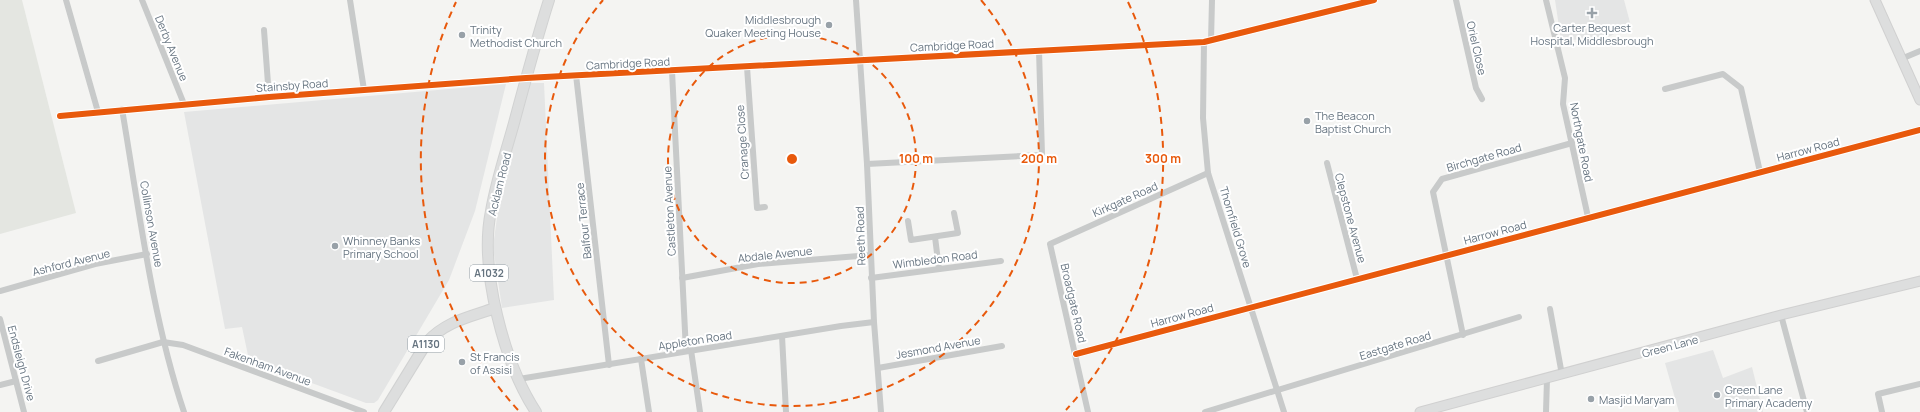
<svg xmlns="http://www.w3.org/2000/svg" width="1920" height="412" viewBox="0 0 1920 412" font-family="Manrope,sans-serif">
<style>
.built{fill:#e4e5e5}
.green{fill:#e4e6e1}
.lines{fill:none;stroke-linecap:round;stroke-linejoin:round}
.secondary-casing{stroke:#d0d0d0;stroke-width:11}
.primary-casing{stroke:#d1d2d2;stroke-width:12}
.street{stroke:#c8caca;stroke-width:6}
.secondary{stroke:#dddede;stroke-width:9}
.primary{stroke:#dddede;stroke-width:10}
.cycleway-casing{stroke:#fff;stroke-width:8}
.cycleway{stroke:#e8590c;stroke-width:6}
.ring{fill:none;stroke:#e8590c;stroke-width:2;stroke-dasharray:7 5}
.poi-dot{fill:#98a1a8;stroke:#fff;stroke-width:1.5}
.labels{text-anchor:middle;dominant-baseline:central;stroke-width:4;stroke-linejoin:round;paint-order:stroke}
.shield{fill:#fff;stroke:#949ea6;stroke-width:1}
.shield-label{font-size:10px;font-weight:bold;fill:#667480}
.poi-label{font-size:11px;fill:#667480;stroke:#fff;text-anchor:start}
.street-label{font-size:11px;fill:#667480;stroke:#fff}
.centre{fill:#e8590c;stroke:#fff;stroke-width:2}
.ring-label{font-size:12px;text-anchor:middle;font-weight:bold;fill:#e8590c;stroke:#fff;stroke-width:4;stroke-linejoin:round;paint-order:stroke}
</style>
<rect width="100%" height="100%" fill="#f4f4f2"/>
<!-- built -->
<g class="built">
<path d="M1555 0H1624L1631 26 1604 39 1561 40Z"/>
<path d="M530 83H544L554 300 502 308 493 247 500 195Z"/>
<path d="M506 84 475 211 449 280 378 400 374 403H366L249 360 242 327 225 329 184 112Z"/>
<path d="M1713 350 1723 378 1752 367 1763 412H1679L1665 363Z"/>
</g>
<!-- green -->
<path class="green" d="M0 0H22L76 213 0 234Z"/>
<g class="lines">
<defs>
<g id="secondary">
<path d="M1875 0 1920 100"/>
<path d="M1420 412 1781 315 1920 281"/>
</g>
<g id="primary">
<path d="M384 412 427 342C446 321 470 317 495 308"/>
<path d="M536 412C504 363 479 269 491 211 496 181 506 152 514 123 525 82 536 41 549 0"/>
</g>
</defs>
<!-- secondary casing -->
<use href="#secondary" class="secondary-casing"/>
<!-- primary casing -->
<use href="#primary" class="primary-casing"/>
<!-- street -->
<g class="street">
<path d="M66 0 98 112"/>
<path d="M142 0 184 104"/>
<path d="M350 0 364 90"/>
<path d="M856 0 867 164 874 322 881 412"/>
<path d="M1456 0 1476 88 1482 99"/>
<path d="M1546 0 1565 78 1563 104 1588 217"/>
<path d="M264 30 269 97"/>
<path d="M1211 41 1212 0"/>
<path d="M1204 42 1203 118 1208 173 1284 412"/>
<path d="M1901 59 1920 51"/>
<path d="M747 67 757 208 765 207"/>
<path d="M672 71 686 351"/>
<path d="M576 75 609 365"/>
<path d="M1665 89 1723 74 1741 88 1760 172"/>
<path d="M122 109C139 209 152 317 184 412"/>
<path d="M60 116 269 97 526 78 1204 42 1374 0"/>
<path d="M1327 163 1357 279"/>
<path d="M867 164 1042 155 1039 50"/>
<path d="M908 221 911 240 958 233 954 213"/>
<path d="M935 237 939 269"/>
<path d="M682 278 758 264 871 255"/>
<path d="M871 278 1001 261"/>
<path d="M0 291 95 264 147 254"/>
<path d="M1550 309 1562 375"/>
<path d="M1781 315 1807 412"/>
<path d="M0 319 24 412"/>
<path d="M1463 335 1433 192 1442 179 1572 143"/>
<path d="M782 336 786 412"/>
<path d="M691 350 700 412"/>
<path d="M1076 354 1920 130"/>
<path d="M641 359 649 412"/>
<path d="M98 361 163 342 183 345 364 412"/>
<path d="M878 368 1002 346"/>
<path d="M519 379 841 326 874 322"/>
<path d="M0 385 16 381"/>
<path d="M1088 412 1050 244 1208 173"/>
<path d="M1205 412 1519 317"/>
<path d="M1546 412 1547 379"/>
<path d="M1882 412 1878 394 1920 384"/>
</g>
<!-- secondary -->
<use href="#secondary" class="secondary"/>
<!-- primary -->
<use href="#primary" class="primary"/>
<defs>
<g id="cycleway">
<path d="M60 116 269 97 526 78 1204 42 1374 0"/>
<path d="M1076 354 1920 130"/>
</g>
</defs>
<!-- cycleway casing -->
<use href="#cycleway" class="cycleway-casing"/>
<!-- cycleway -->
<use href="#cycleway" class="cycleway"/>
</g>
<!-- distance rings -->
<g class="ring">
<circle cx="792" cy="159" r="124"/>
<path d="M981 0A247 247 0 1 1 603 0"/>
<path d="M518 410A371 371 0 0 1 456 2M1128 2A371 371 0 0 1 1066 410"/>
</g>
<!-- markers -->
<g class="poi-dot">
<path d="M1590 7h4v4h4v4h-4v4h-4v-4h-4v-4h4z"/>
<circle cx="829" cy="25" r="4"/>
<circle cx="462" cy="35" r="4"/>
<circle cx="1307" cy="121" r="4"/>
<circle cx="335" cy="246" r="4"/>
<circle cx="462" cy="362" r="4"/>
<circle cx="1717" cy="395" r="4"/>
<circle cx="1591" cy="399" r="4"/>
</g>
<g class="labels">
<!-- shield labels -->
<g class="shield">
<rect x="470" y="265" width="38" height="16" rx="3"/>
<rect x="408" y="336" width="36" height="16" rx="3"/>
</g>
<g class="shield-label">
<text x="489" y="273">A1032</text>
<text x="426" y="344">A1130</text>
</g>
<!-- poi labels -->
<g class="poi-label">
<text x="821" y="19" text-anchor="end">Middlesbrough<tspan x="821" dy="13">Quaker Meeting House</tspan></text>
<text x="1592" y="27" text-anchor="middle">Carter Bequest<tspan x="1592" dy="13">Hospital, Middlesbrough</tspan></text>
<text x="470" y="29">Trinity<tspan x="470" dy="13">Methodist Church</tspan></text>
<text x="1315" y="115">The Beacon<tspan x="1315" dy="13">Baptist Church</tspan></text>
<text x="343" y="240">Whinney Banks<tspan x="343" dy="13">Primary School</tspan></text>
<text x="470" y="356">St Francis<tspan x="470" dy="13">of Assisi</tspan></text>
<text x="1725" y="389">Green Lane<tspan x="1725" dy="13">Primary Academy</tspan></text>
<text x="1599" y="399">Masjid Maryam</text>
</g>
<!-- street labels -->
<g class="street-label">
<text transform="translate(952 45) rotate(-3)">Cambridge Road</text>
<text transform="translate(172 48) rotate(68)">Derby Avenue</text>
<text transform="translate(1477 48) rotate(77)">Oriel Close</text>
<text transform="translate(628 63) rotate(-3)">Cambridge Road</text>
<text transform="translate(292 85) rotate(-4)">Stainsby Road</text>
<text transform="translate(742 142) rotate(-94)">Cranage Close</text>
<text transform="translate(1582 142) rotate(79)">Northgate Road</text>
<text transform="translate(1808 149) rotate(-15)">Harrow Road</text>
<text transform="translate(1484 157) rotate(-16)">Birchgate Road</text>
<text transform="translate(499 184) rotate(-76)">Acklam Road</text>
<text transform="translate(1125 199) rotate(-24)">Kirkgate Road</text>
<text transform="translate(669 211) rotate(-93)">Castleton Avenue</text>
<text transform="translate(1351 218) rotate(75)">Clepstone Avenue</text>
<text transform="translate(583 221) rotate(-96)">Balfour Terrace</text>
<text transform="translate(152 224) rotate(80)">Collinson Avenue</text>
<text transform="translate(1236 227) rotate(73)">Thornfield Grove</text>
<text transform="translate(1495 232) rotate(-15)">Harrow Road</text>
<text transform="translate(860 236) rotate(-92)">Reeth Road</text>
<text transform="translate(775 254) rotate(-6)">Abdale Avenue</text>
<text transform="translate(935 259) rotate(-7)">Wimbledon Road</text>
<text transform="translate(71 262) rotate(-14)">Ashford Avenue</text>
<text transform="translate(1074 303) rotate(77)">Broadgate Road</text>
<text transform="translate(1182 315) rotate(-15)">Harrow Road</text>
<text transform="translate(695 340) rotate(-9)">Appleton Road</text>
<text transform="translate(1395 345) rotate(-17)">Eastgate Road</text>
<text transform="translate(1670 346) rotate(-15)">Green Lane</text>
<text transform="translate(938 347) rotate(-10)">Jesmond Avenue</text>
<text transform="translate(22 363) rotate(75)">Endsleigh Drive</text>
<text transform="translate(268 366) rotate(20)">Fakenham Avenue</text>
</g>
</g>
<circle cx="792" cy="159" r="6" class="centre"/>
<g class="ring-label">
<text x="916" y="163">100 m</text>
<text x="1039" y="163">200 m</text>
<text x="1163" y="163">300 m</text>
</g>
</svg>
